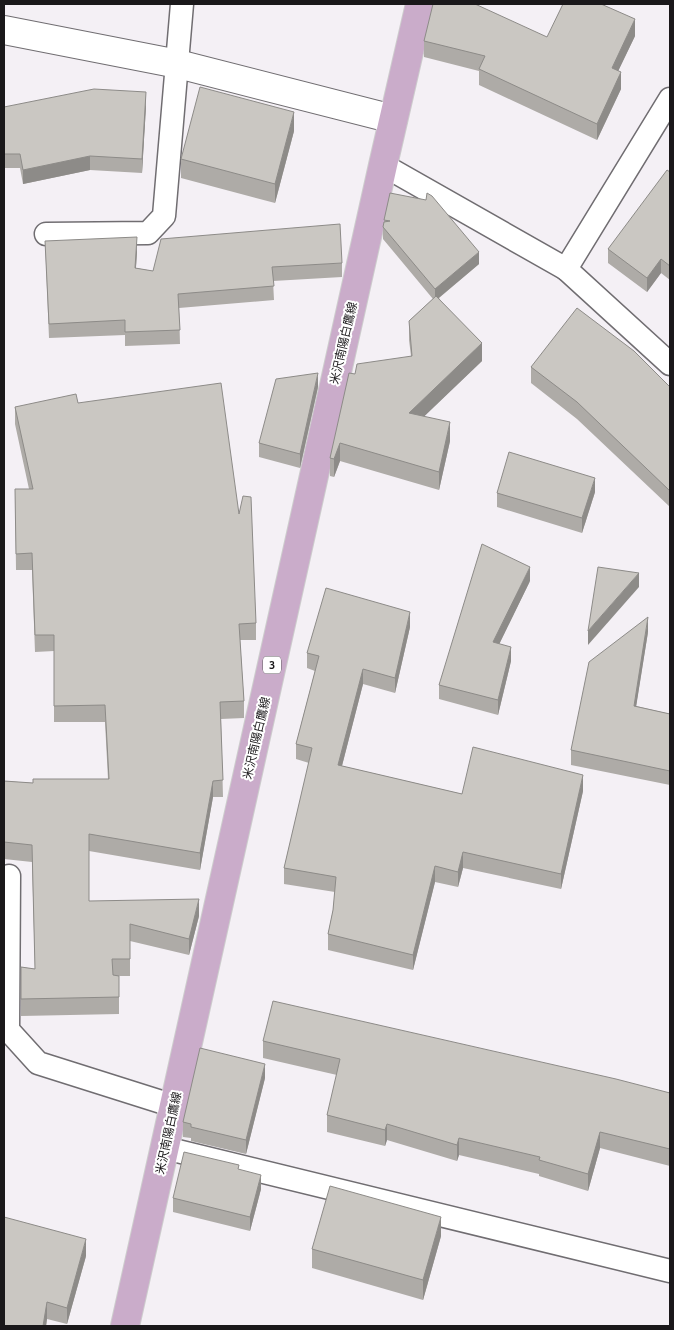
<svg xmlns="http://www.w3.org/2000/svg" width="674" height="1330" viewBox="0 0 674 1330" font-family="Ubuntu,'Noto Sans JP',sans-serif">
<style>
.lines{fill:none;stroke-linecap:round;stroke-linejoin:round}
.service-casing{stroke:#706d71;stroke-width:25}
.tertiary-casing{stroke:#706d71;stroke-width:30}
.primary-casing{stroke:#cdcccd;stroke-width:30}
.service{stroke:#fff;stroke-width:22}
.tertiary{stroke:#fff;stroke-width:28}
.primary{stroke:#caacca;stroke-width:28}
.wall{fill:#aeaba7}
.shaded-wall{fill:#8d8b88}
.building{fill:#cac7c2;stroke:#8d8b88}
.labels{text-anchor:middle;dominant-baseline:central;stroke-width:4;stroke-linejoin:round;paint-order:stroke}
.shield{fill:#fff;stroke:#5f5d5f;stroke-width:1}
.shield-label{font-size:11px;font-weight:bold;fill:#1a181a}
.street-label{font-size:12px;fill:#1a181a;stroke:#fff}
</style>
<rect width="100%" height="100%" fill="#f4f0f5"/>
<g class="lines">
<defs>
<g id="service">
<path d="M383 165 566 269 670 364"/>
<path d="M46 234 148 233 164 216 182 4"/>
<path d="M566 269 670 99"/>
<path d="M9 876 8 1030 38 1063 174 1106"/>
<path d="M165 1148 670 1271"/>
</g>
<path id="tertiary" d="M4 30 178 64 393 119"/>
<path id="primary" d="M125 1326 383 165 420 4"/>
</defs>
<!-- service casing -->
<use href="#service" class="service-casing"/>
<!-- tertiary casing -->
<use href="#tertiary" class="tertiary-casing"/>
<!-- primary casing -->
<use href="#primary" class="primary-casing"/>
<!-- service -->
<use href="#service" class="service"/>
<!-- tertiary -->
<use href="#tertiary" class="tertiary"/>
<!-- primary -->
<use href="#primary" class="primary"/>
</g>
<!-- wall -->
<g class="wall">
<path d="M635 36 618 71 621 89 597 140 479 85V71L424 57V41Z"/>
<path d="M146 106 142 173 90 170 23 184 20 168H4V107Z"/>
<path d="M294 131 275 203 181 178V159Z"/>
<path d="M670 172V280L661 273 647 292 608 263V249Z"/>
<path d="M390 193 479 264 439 298 482 361 424 416 450 441 439 490 340 461 334 477 330 476V458L355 374 411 356 409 340V321L433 299 383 239V227Z"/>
<path d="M45 241 137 251 136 268 153 271 342 263V277L273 281 274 300 179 308 180 344 125 346V335L49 338Z"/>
<path d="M531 367 670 387V507L577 419 531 383Z"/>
<path d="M318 387 300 468 259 457V443Z"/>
<path d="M78 403 239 514 256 623V640H240L244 701V718L221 719 223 797H213L200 870 89 851V901L199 916 189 955 130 941V976H119V1014L21 1016V967L35 969 32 862 4 859V781L33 783 108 779 105 722H54V651L35 652 32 570H16L15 489H29L15 424V407Z"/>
<path d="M595 492 582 533 497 507V493Z"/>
<path d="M530 581 499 644 511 661 498 715 439 699V685Z"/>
<path d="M410 627 395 693 363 684 342 766 462 794 583 791 561 889 463 868 458 887 435 882 413 970 328 950V934L333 910 335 892 284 884V868L309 763 296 759V744L315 671 307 668V653Z"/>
<path d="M648 632 636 706 670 714V785L571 765V750Z"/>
<path d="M263 1041 670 1093V1166L600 1148 588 1191 539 1176V1174L459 1155 457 1161 387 1140 385 1146 327 1132V1115L337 1075 263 1058Z"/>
<path d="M265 1078 246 1154 191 1141V1138L183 1137V1122Z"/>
<path d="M239 1170 261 1189 250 1231 173 1212V1198Z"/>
<path d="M441 1236 423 1300 312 1268V1249Z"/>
<path d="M86 1256 67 1324 47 1319 46 1326H4Z"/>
</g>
<!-- shaded-wall -->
<g class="shaded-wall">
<path d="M635 19V36L612 84V68Z"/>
<path d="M621 72V89L597 140V124Z"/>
<path d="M146 92V106L142 173V159Z"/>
<path d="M294 112V131L275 203V184Z"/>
<path d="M90 156V170L23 184V170Z"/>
<path d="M137 237V251L135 282V268Z"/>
<path d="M479 252V264L435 301V289Z"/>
<path d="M661 259V273L647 292V278Z"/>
<path d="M482 343V361L409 431V413Z"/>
<path d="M318 373V387L300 468V454Z"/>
<path d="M450 422V441L439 490V472Z"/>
<path d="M340 443V461L334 477V459Z"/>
<path d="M595 478V492L582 533V518Z"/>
<path d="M530 567V581L493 657V642Z"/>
<path d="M639 573V587L588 645V631Z"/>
<path d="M410 612V627L395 693V678Z"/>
<path d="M648 617V632L634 720V706Z"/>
<path d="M511 647V661L498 715V700Z"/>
<path d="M363 669V684L338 781V765Z"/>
<path d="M583 775V791L561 889V874Z"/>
<path d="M213 781V797L200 870V853Z"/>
<path d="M463 852V868L458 887V872Z"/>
<path d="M435 866V882L413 970V955Z"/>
<path d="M199 899V916L189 955V939Z"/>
<path d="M265 1064V1078L246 1154V1140Z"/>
<path d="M387 1124V1140L385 1146V1130Z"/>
<path d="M600 1132V1148L588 1191V1174Z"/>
<path d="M459 1138V1155L457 1161V1145Z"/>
<path d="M261 1175V1189L250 1231V1217Z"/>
<path d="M441 1217V1236L423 1300V1280Z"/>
<path d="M86 1239V1256L67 1324V1308Z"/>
<path d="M47 1302V1319L46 1326H43Z"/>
</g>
<!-- building -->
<g class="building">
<path d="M433 4H475L547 37 563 4H601L635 19 612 68 621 72 597 124 479 69 485 56 424 41Z"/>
<path d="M200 87 294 112 275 184 181 159Z"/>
<path d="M94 89 146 92 142 159 90 156 23 170 20 154H4V107Z"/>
<path d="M667 170 670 172V266L661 259 647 278 608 249Z"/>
<path d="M390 193 426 200 427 193 432 196 479 252 435 289 383 227 384 222 390 221 384 220Z"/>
<path d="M340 224 342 263 272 267 274 286 178 294 180 330 125 332V320L49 324 45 241 137 237 135 268 153 271 161 239Z"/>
<path d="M436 296 482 343 409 413 450 422 439 472 340 443 334 459 330 458 349 373 355 374 357 364 412 356 409 321Z"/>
<path d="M577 308 634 351 670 387V491L577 402 531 367Z"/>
<path d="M318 373 300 454 259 443 276 379Z"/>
<path d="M221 383 239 514 243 496 251 497 256 623 239 624 244 701 220 702 223 780 213 781 200 853 89 834V901L199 899 189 939 130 924V959H112L113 975 119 976V997L21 999V967L35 969 32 845 4 842V781L33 783V779H109L105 705 54 706V635H35L32 553 16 554 15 489H33L15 407 76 394 78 403Z"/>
<path d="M509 452 595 478 582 518 497 493Z"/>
<path d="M482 544 530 567 493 642 511 647 498 700 439 685Z"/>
<path d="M598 567 639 573 588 631Z"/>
<path d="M326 588 410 612 395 678 363 669 338 765 462 794 473 747 583 775 561 874 463 852 458 872 435 866 413 955 328 934 333 910 336 877 284 868 312 748 296 744 319 656 307 653Z"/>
<path d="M648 617 634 706 670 714V771L571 750 589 662Z"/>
<path d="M273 1001 616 1079 670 1093V1149L600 1132 588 1174 539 1160 540 1157 459 1138 457 1145 387 1124 385 1130 327 1115 340 1059 263 1041Z"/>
<path d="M200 1048 265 1064 246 1140 191 1127V1124L183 1122Z"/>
<path d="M184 1152 239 1165 238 1169 261 1175 250 1217 173 1198Z"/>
<path d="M330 1186 441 1217 423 1280 312 1249Z"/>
<path d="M4 1217 86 1239 67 1308 47 1302 43 1326H4Z"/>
</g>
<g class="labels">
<!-- shield labels -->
<rect class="shield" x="263" y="656.5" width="18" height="17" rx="4"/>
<g class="shield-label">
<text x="272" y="665">3</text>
</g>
<!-- street labels -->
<g class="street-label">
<text transform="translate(343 343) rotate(-77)">米沢南陽白鷹線</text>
<text transform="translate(256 738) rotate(-77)">米沢南陽白鷹線</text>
<text transform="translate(168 1133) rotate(-78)">米沢南陽白鷹線</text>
</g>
</g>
<!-- border -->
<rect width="674" height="1330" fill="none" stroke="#1a181a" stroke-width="10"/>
</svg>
